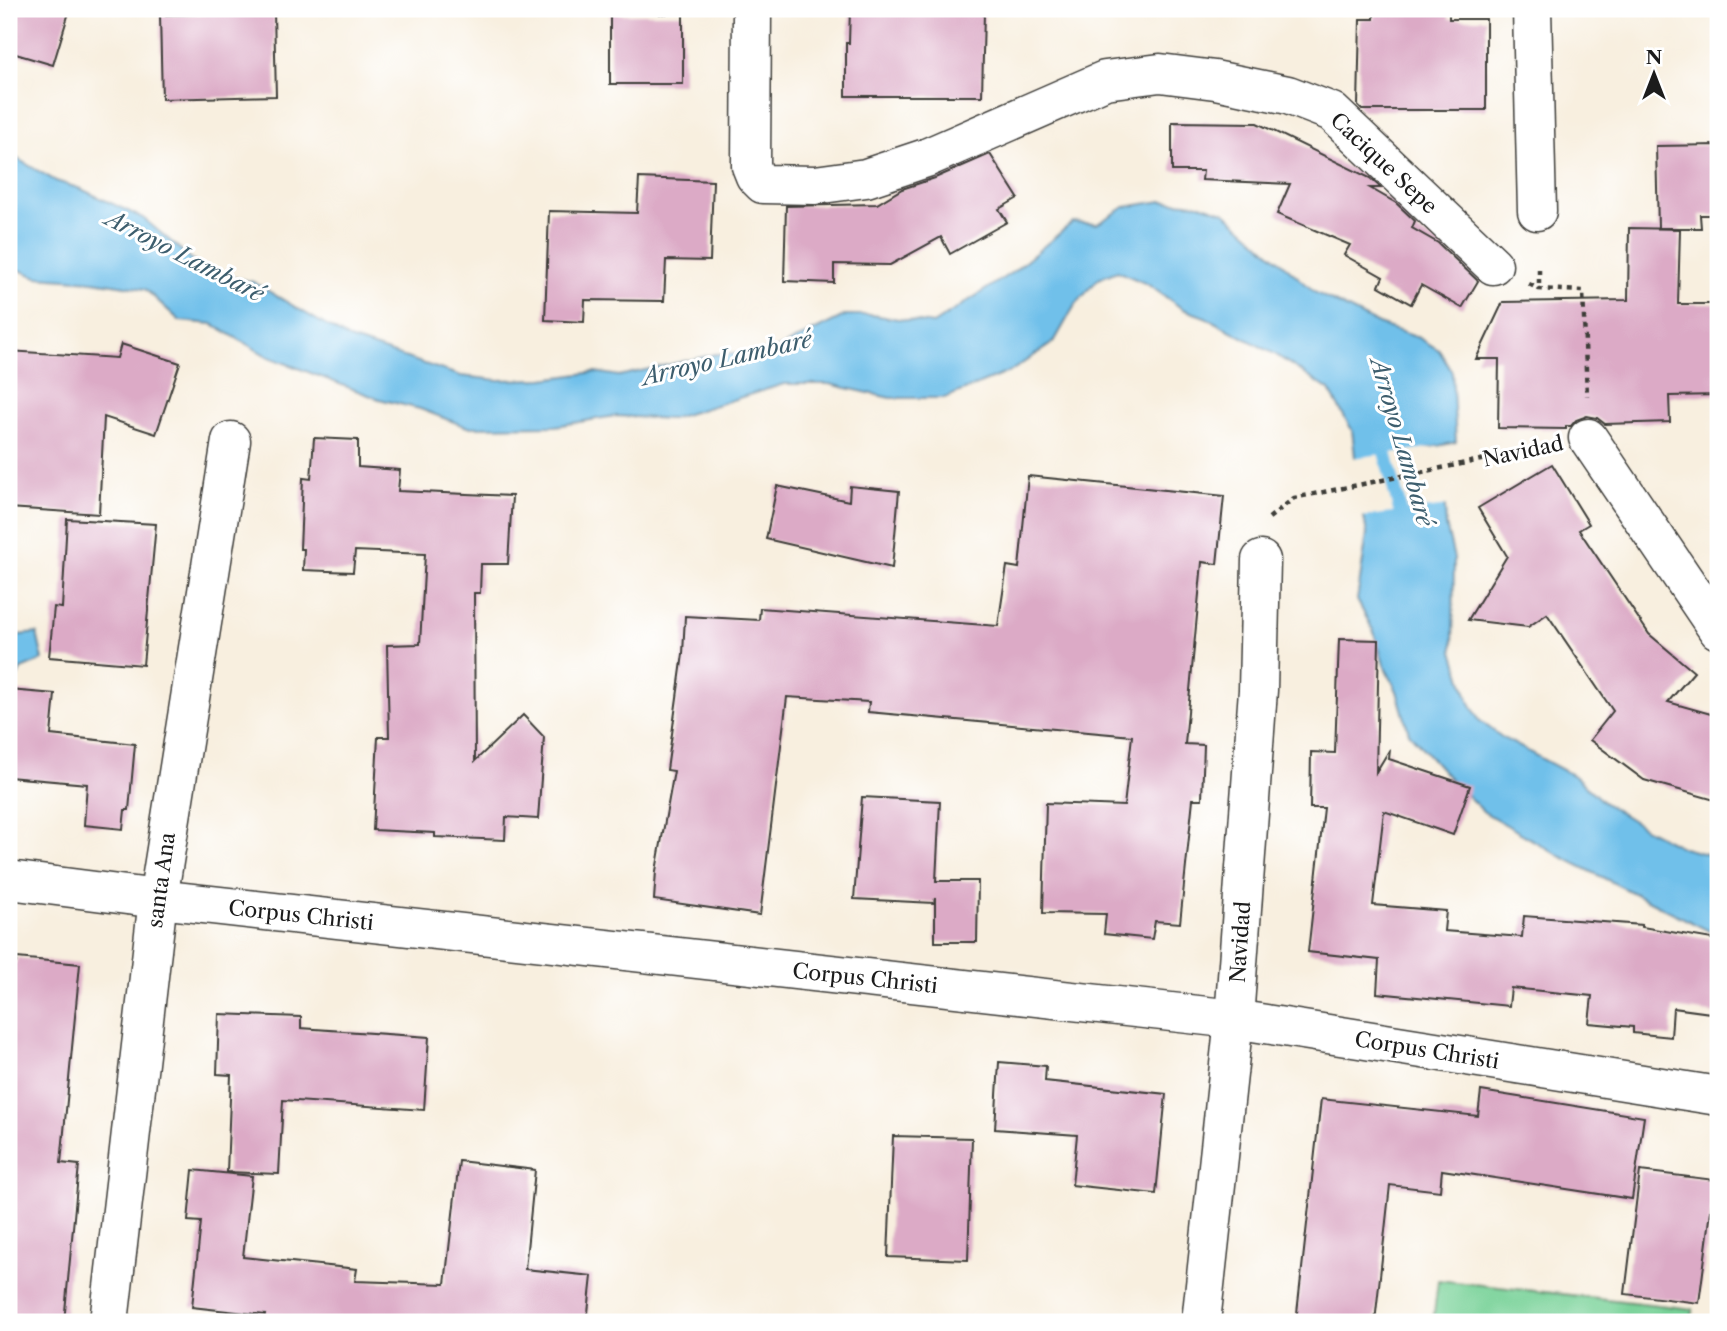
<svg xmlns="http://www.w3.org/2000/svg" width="1727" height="1331" viewBox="0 0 1727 1331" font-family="'Libre Caslon Text',serif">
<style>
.green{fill:#77d197;stroke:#4a765a;stroke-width:2}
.water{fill:#6fc0ea;stroke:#466e83;stroke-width:2}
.pier{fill:#f8efdf}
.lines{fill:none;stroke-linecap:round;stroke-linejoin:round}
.stream{stroke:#6fc0ea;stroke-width:14}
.building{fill:#dcaac6}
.minor-casing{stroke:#3d3c39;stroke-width:41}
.path{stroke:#3d3c39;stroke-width:4.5;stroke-dasharray:5 5;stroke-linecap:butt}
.minor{stroke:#fff;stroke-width:38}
.labels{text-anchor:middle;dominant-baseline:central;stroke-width:6;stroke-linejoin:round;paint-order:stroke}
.street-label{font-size:21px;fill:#1c1c1c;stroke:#fff}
.water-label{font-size:23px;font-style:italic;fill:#3d5e6e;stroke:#fff}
</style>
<rect width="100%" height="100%" fill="#fff"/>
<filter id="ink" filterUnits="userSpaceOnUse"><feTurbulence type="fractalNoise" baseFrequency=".0143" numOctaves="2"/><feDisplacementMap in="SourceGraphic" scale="14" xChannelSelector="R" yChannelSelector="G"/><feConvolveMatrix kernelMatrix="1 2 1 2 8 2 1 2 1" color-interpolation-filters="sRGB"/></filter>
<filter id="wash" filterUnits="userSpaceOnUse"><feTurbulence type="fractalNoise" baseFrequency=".00686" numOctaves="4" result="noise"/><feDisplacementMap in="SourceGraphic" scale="28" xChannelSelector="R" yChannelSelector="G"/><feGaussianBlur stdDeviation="1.57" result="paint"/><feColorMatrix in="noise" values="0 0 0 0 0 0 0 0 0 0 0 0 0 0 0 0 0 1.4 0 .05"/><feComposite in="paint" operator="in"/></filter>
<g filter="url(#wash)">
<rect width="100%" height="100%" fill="#f8efdf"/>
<!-- green -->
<path class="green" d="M1438 1280 1693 1309 1692 1322H1433Z"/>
<!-- water -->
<g class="water">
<path d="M9 154 56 181 81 189 143 218 207 272 253 282 349 339 461 376 498 380 543 379 595 372 619 376 716 354H745L775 350 846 315H871L933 324 1014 271 1073 222 1097 224 1125 207 1162 201 1200 204 1224 212 1316 293 1378 324 1419 338 1439 350 1452 372 1456 442 1356 466 1352 430 1329 390 1273 353 1205 317 1183 309 1147 284 1117 271 1098 279 1075 305 1054 342 1011 371 945 398H890L829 384H784L671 419 615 416 555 426 467 427 420 409 379 399 269 357 212 324 180 321 145 289 93 281 37 277 9 266Z"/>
<path d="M1444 492 1446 525 1454 558 1453 651 1469 701 1479 720 1503 738 1576 777 1603 802 1646 829 1683 848 1718 857V933L1711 932 1562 857 1484 812 1452 781 1409 733 1397 691 1384 665 1374 632 1357 600 1367 534 1362 506Z"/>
<path d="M37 633 43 660 21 669 12 687 9 686V636Z"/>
</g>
<!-- pier -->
<g class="pier">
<path d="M1459 444 1357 469 1353 466 1352 458Z"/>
<path d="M1444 489 1448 492V506L1360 517 1358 506 1360 502Z"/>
</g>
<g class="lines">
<!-- stream -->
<path class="stream" d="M1382 440 1402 518"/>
</g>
<g id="blocks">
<!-- building -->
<g class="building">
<path d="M9 9H70L53 65 9 52Z"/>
<path d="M850 9H947V12H984L982 96H846V43H849Z"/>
<path d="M1374 9H1449V19H1486V110H1362L1358 106 1360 19H1374Z"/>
<path d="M274 12 276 96 162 99 160 15Z"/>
<rect x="610" y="14" width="73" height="70"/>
<path d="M1172 122 1257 123 1370 178 1381 188H1370L1396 203 1415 221 1412 228 1438 243 1478 281 1462 308 1421 285 1411 304 1379 286 1383 277 1344 255 1350 245 1277 214 1290 184 1202 180 1203 171H1172Z"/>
<path d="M1718 145V215H1700L1701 228H1658L1656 146Z"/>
<path d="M990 154 1018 198 999 209 1007 222 950 254 941 237 890 265 834 264V283L784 281 786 206 877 204 902 189 935 178Z"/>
<path d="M639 178 713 181 710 261 666 260 664 301 585 300 584 322 545 320 549 211 637 213Z"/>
<path d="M1629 228 1680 229 1678 304H1718V395L1669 396 1670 422 1605 424 1597 418 1587 416 1576 420 1571 426H1566V429L1498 428 1499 359H1476L1503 302 1628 300Z"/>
<path d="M121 344 180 363 156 434 104 417 99 514 9 508V351L117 358Z"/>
<path d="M314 438 358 440V467L400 470 398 491 512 496 508 564H481L480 593H474L475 761 523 715 544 737 538 819 506 817 505 840 435 837V833L373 830 378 737H389L387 645 420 644 425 554 355 551 353 572 303 570 304 549H300L303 478 311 479Z"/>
<path d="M1552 464 1589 524 1579 530 1649 634 1694 672 1668 702 1718 716V801L1644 780 1590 740 1613 711 1547 614 1528 627 1468 620 1507 556 1478 508Z"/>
<path d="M1028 476 1224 496 1217 564 1202 562 1185 744 1204 745 1202 799H1193L1180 923 1155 921 1152 939 1104 934 1106 914 1043 913 1046 803 1124 806 1132 736 868 712 869 702 787 697 760 915 654 900 656 871 674 771 667 770 683 654 685 616 759 620 760 608 998 626 1007 566 1019 568Z"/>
<path d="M777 486 849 501 850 486 899 491 892 568 766 539Z"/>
<path d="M67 519 156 524 143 665 49 657 54 607 62 608Z"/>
<path d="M1339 639 1379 640 1376 772 1390 749 1389 759 1470 786 1453 835 1384 811 1373 905 1446 911 1444 931 1522 937 1524 916 1642 925V927L1718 940V1014L1673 1008 1671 1037 1633 1033V1027L1589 1023 1592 996 1511 988 1509 1006 1377 993 1379 960 1308 952 1324 808H1310L1311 752 1335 753Z"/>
<path d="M9 690 55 694 51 735 135 744 129 810H125L123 829 84 825 87 784 9 777Z"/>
<path d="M862 797 940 801 936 881H978L977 942H935V898L934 903 854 899Z"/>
<path d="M17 958 80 964 61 1163 79 1165 64 1322H9V962L16 963Z"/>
<path d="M219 1014 301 1017V1028L429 1037 424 1110 283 1100 279 1174 227 1172 231 1075 217 1074Z"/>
<path d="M999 1062 1046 1066 1045 1081 1166 1094 1156 1194 1072 1185 1077 1135 995 1129Z"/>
<path d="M1481 1091 1644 1117 1632 1199 1442 1170 1440 1191 1390 1185 1375 1322H1296L1321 1099 1478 1116Z"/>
<path d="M893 1136 972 1138 968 1260 888 1257Z"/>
<path d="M459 1161 535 1170 525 1269 592 1276 587 1322H264L265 1315 192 1307 201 1222 188 1221 193 1170 252 1176 243 1257 357 1269 355 1281 445 1284Z"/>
<path d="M1640 1171 1715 1180 1699 1303 1625 1294Z"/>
</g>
</g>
</g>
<g filter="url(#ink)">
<use href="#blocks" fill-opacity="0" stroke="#3d3c39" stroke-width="2"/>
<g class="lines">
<defs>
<g id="minor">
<path d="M752 9 751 166 755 176 763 184 815 185 866 178 926 158 1105 80 1160 73 1215 80 1288 95 1332 112 1493 265"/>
<path d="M1532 9 1537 211"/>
<path d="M1588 438 1718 630"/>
<path d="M9 880 158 899 1234 1019 1718 1096"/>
<path d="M109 1322 158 899 231 441"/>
<path d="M1201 1322 1234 1019 1258 690 1261 560"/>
</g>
</defs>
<!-- minor casing -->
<use href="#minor" class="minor-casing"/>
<!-- path -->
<g class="path">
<path d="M1539 269V289"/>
<path d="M1529 284 1539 289 1583 291 1587 396"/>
<path d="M1269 518 1294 498 1545 447"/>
</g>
<!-- minor -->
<use href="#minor" class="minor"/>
</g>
</g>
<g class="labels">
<!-- street labels -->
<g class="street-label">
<text transform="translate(1384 163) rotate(43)">Cacique Sepe</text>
<text transform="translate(1523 451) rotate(-12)">Navidad</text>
<text transform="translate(161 880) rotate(-82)">santa Ana</text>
<text transform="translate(301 915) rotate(6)">Corpus Christi</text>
<text transform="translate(1240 942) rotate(-86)">Navidad</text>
<text transform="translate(865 978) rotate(6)">Corpus Christi</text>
<text transform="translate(1427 1050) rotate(9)">Corpus Christi</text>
</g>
<!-- water labels -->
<g class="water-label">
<text transform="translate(185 256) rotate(27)">Arroyo Lambaré</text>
<text transform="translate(727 358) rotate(-13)">Arroyo Lambaré</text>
<text transform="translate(1402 442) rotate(74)">Arroyo Lambaré</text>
</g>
</g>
<!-- margin -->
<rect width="1727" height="1331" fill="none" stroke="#fff" stroke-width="35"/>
<!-- north arrow -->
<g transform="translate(1654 74)" stroke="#ffffff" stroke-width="5" paint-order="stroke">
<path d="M0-5L12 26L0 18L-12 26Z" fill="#1c1c1c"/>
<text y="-10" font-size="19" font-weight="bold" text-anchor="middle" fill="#1c1c1c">N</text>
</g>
</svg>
